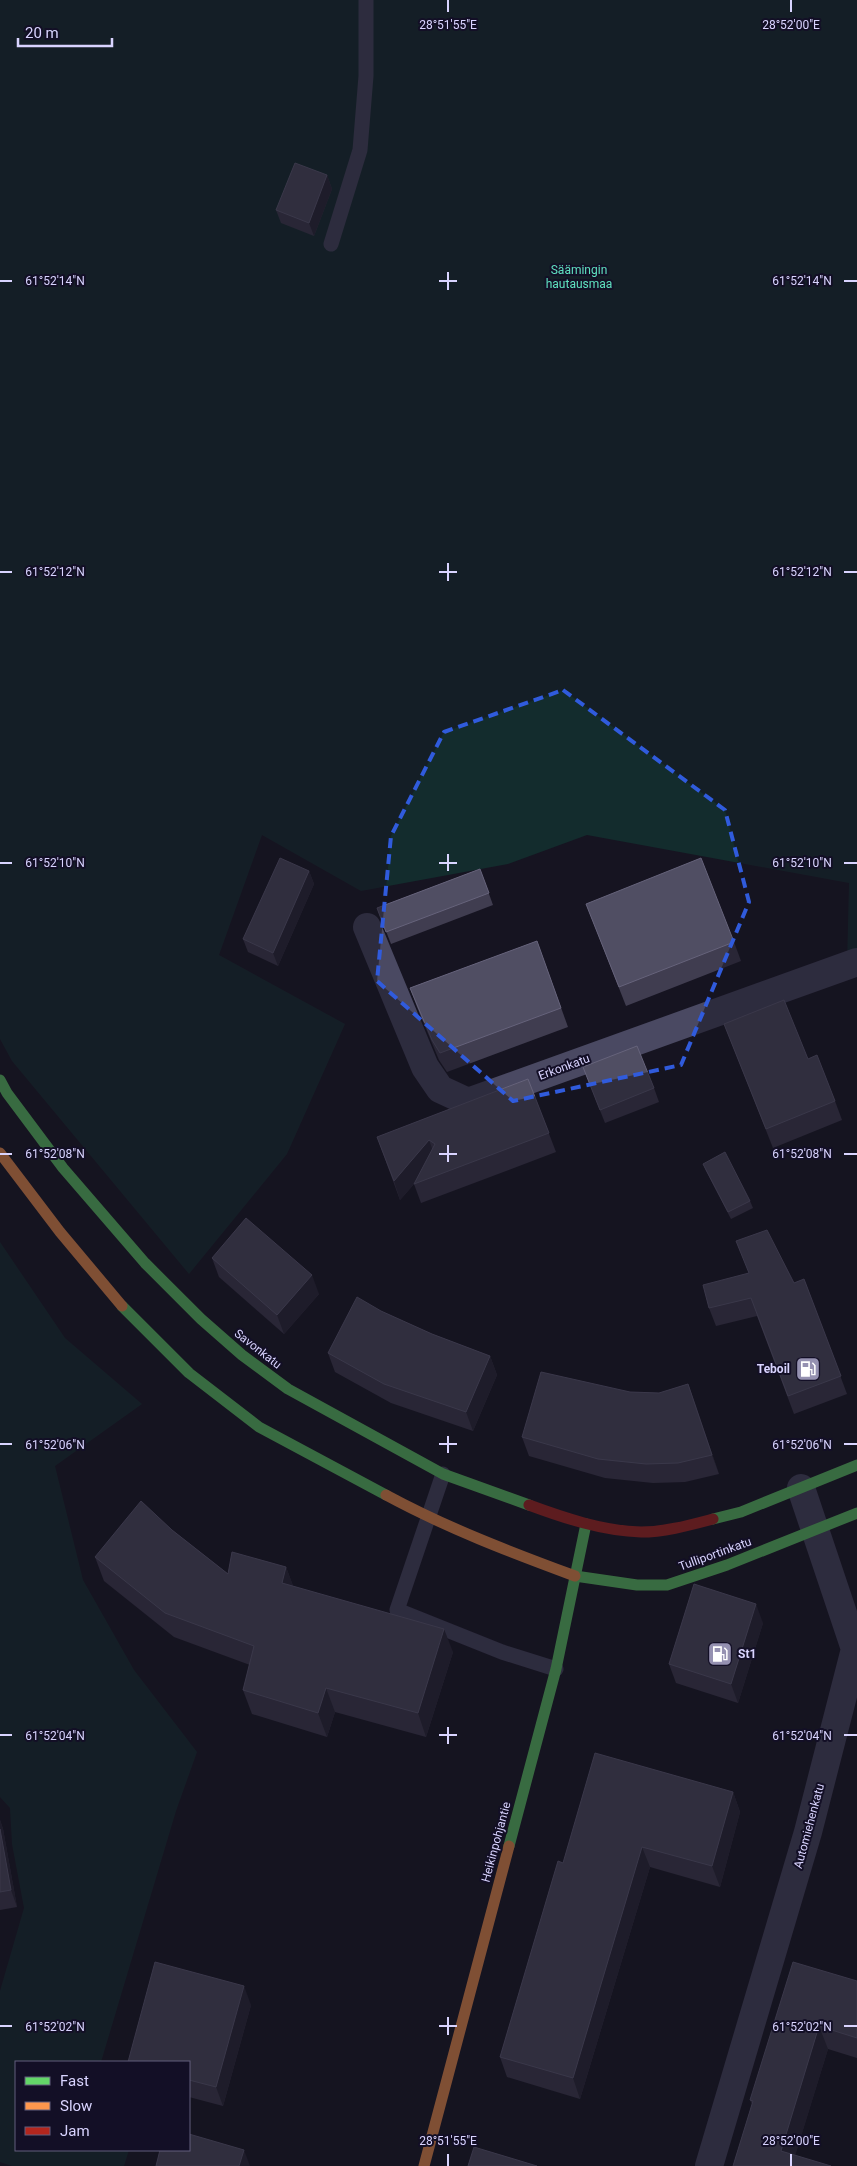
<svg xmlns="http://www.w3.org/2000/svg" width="857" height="2166" viewBox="0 0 857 2166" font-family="Roboto,sans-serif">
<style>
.green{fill:#132c2d}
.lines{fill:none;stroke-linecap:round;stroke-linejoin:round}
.lane{stroke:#4a4962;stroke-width:15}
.street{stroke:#4a4962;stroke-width:28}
.fast{stroke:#63d668;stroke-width:11}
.slow{stroke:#ff974d;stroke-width:11}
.jam{stroke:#b3261e;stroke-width:11}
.wall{fill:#403d50}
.shaded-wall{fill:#282635}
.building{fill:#504e63;stroke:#66637b}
.marked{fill:none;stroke:#305bdc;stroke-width:4;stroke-dasharray:10 6;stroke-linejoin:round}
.ticks{fill:none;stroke:#d9d4ff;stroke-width:2}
.labels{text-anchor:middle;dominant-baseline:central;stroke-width:4;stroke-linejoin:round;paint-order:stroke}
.park-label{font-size:12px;fill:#5fe0c0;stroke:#130f26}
.street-label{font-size:12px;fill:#d9d4ff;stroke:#130f26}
.poi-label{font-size:12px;font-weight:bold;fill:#d9d4ff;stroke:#130f26;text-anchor:end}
.ticks-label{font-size:12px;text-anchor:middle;fill:#d9d4ff;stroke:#130f26;stroke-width:4;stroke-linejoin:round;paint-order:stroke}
</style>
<rect width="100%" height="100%" fill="#161421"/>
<!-- green -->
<g class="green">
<path d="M0 0H857V962L847 966 849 883 587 835 508 864 361 891 262 835 219 955 345 1024 287 1154 189 1274 12 1061 0 1039Z"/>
<path d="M0 1242 65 1338 142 1404 55 1466 83 1580 134 1670 197 1752 176 1811 101 2062H16V2150H129L124 2166H12L0 2162V1991L24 1908 12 1844 10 1808 0 1797Z"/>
</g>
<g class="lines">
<!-- lane -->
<g class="lane">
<path d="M331 244 360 150 366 76V0"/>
<path d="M443 1474 397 1610 502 1652 556 1669"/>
</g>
<!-- street -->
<g class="street">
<path d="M367 927 425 1067 440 1089 468 1102 857 962"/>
<path d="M709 2166 808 1832 855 1649 801 1488"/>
</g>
<!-- fast -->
<g class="fast">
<path d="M0 1080 7 1093 63 1168 145 1263 201 1319 242 1355 288 1389 443 1474 529 1505"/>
<path d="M122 1306 189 1373 259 1427 386 1495"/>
<path d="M713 1519 741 1512 857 1465"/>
<path d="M575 1576 637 1585H667L727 1565 857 1513"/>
<path d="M509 1846 556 1669 586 1524"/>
</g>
<!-- slow -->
<g class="slow">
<path d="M0 1153 60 1232 122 1306"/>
<path d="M386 1495C447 1528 510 1552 575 1576"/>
<path d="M424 2166 509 1846"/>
</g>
<!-- jam -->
<path class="jam" d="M529 1505C564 1518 603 1531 641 1532 665 1532 690 1525 713 1519"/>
</g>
<!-- wall -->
<g class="wall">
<path d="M327 175 332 189 314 236 281 223 276 210Z"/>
<path d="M480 869 493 905 391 944 377 908Z"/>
<path d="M309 871 314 884 278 966 248 952 243 939Z"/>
<path d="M586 904 734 942 741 961 626 1006Z"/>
<path d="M537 941 568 1027 447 1072 439 1060 417 1007 410 988Z"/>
<path d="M724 1024 808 1059 835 1101 842 1120 773 1148Z"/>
<path d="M528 1079 556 1152 421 1203 414 1184 400 1200 377 1137Z"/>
<path d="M588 1080 654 1088 659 1102 605 1123Z"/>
<path d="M703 1164 750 1201 753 1208 731 1219 706 1171Z"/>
<path d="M212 1258 319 1294 284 1334 219 1277Z"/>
<path d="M804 1279 847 1394 794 1414 757 1316 716 1326 709 1308 794 1283Z"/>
<path d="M381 1311 432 1334 490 1356 497 1375 473 1431 391 1403 335 1372 328 1353Z"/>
<path d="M688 1384 719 1474 685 1482 653 1483 605 1478 529 1456 522 1437 630 1392 659 1393Z"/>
<path d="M172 1530 228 1574 286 1567 293 1586 453 1652 426 1737 335 1712 327 1737 252 1714 243 1690 250 1665 174 1637 104 1581 95 1557Z"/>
<path d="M763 1623 738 1703 676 1683 669 1664Z"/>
<path d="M733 1792 740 1812 720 1887 650 1867 580 2099 507 2077 500 2057 563 1863Z"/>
<path d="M0 1820 3 1829 17 1907 0 1910Z"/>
<path d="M857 1981V2058L828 2049 795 2155 733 2166 752 2104 750 2100Z"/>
<path d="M251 2005 223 2106 189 2097V2062Z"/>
</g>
<!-- shaded-wall -->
<g class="shaded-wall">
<path d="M327 175 332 189 314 236 309 223Z"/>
<path d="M309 871 314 884 278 966 273 953Z"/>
<path d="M429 1140 436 1159 400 1200 394 1181Z"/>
<path d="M312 1275 319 1294 284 1334 277 1315Z"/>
<path d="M490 1356 497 1375 473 1431 466 1412Z"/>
<path d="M688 1384 695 1403 719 1474 712 1455Z"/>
<path d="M286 1567 295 1591 282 1583Z"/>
<path d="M756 1604 763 1623 738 1703 731 1684Z"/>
<path d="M444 1629 453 1652 426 1737 418 1713Z"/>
<path d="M326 1688 335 1712 327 1737 318 1713Z"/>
<path d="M733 1792 740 1812 720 1887 712 1866Z"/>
<path d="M0 1820 3 1829 17 1907 11 1890 0 1829Z"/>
<path d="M642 1847 650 1867 580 2099 573 2078Z"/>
<path d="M244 1986 251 2005 223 2106 216 2087Z"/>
<path d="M819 2026 828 2049 792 2166 781 2151Z"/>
<path d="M244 2150 250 2166H239Z"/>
</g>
<!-- building -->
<g class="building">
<path d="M295 163 327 175 309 223 276 210Z"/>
<path d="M280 858 309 871 273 953 243 939Z"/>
<path d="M701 858 734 942 619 987 586 904Z"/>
<path d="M480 869 489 893 386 932 377 908Z"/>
<path d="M537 941 561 1008 440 1053 432 1040 410 988Z"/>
<path d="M784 1000 808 1059 817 1055 835 1101 766 1129 724 1024Z"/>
<path d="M637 1046 654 1088 600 1110 583 1067Z"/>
<path d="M528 1079 549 1133 414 1184 435 1144 429 1140 394 1181 377 1137Z"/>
<path d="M725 1152 750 1201 728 1212 703 1164Z"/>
<path d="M246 1218 312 1275 277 1315 212 1258Z"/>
<path d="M767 1230 794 1283 804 1279 841 1376 788 1396 751 1298 709 1308 703 1285 749 1273 736 1241Z"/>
<path d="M357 1297 381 1311 432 1334 490 1356 466 1412 384 1384 328 1353Z"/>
<path d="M541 1372 630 1392 659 1393 688 1384 712 1455 678 1463 646 1464 598 1459 522 1437Z"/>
<path d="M141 1501 172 1530 228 1574 232 1552 286 1567 282 1583 444 1629 418 1713 326 1688 318 1713 243 1690 254 1646 165 1613 95 1557Z"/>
<path d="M694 1584 756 1604 731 1684 669 1664Z"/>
<path d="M595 1753 733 1792 712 1866 642 1847 573 2078 500 2057 558 1861 563 1863Z"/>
<path d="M0 1829 11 1890 0 1892Z"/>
<path d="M155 1962 244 1986 216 2087 189 2080V2062H128Z"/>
<path d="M793 1962 857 1981V2038L819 2026 781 2151 831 2166H733L753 2101 750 2100Z"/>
<path d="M189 2134 244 2150 239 2166H156L160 2150H189Z"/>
<path d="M474 2147 537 2166H468Z"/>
</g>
<!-- marked area -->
<path d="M0 0H857V2166H0ZM563 690 725 810 749 902 681 1065 513 1101 377 981 391 836 444 732Z" fill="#161421" fill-opacity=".55" fill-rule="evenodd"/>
<path class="marked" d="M563 690 725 810 749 902 681 1065 513 1101 377 981 391 836 444 732Z"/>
<!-- ticks -->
<path class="ticks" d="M448 0V12M791 0V12M448 272V290M0 281H12M439 281H457M844 281H857M448 563V581M0 572H12M439 572H457M844 572H857M448 854V871M0 863H12M439 863H457M844 863H857M448 1145V1162M0 1154H12M439 1154H457M844 1154H857M448 1436V1453M0 1444H12M439 1444H457M844 1444H857M448 1727V1744M0 1735H12M439 1735H457M844 1735H857M448 2017V2035M0 2026H12M439 2026H457M844 2026H857M448 2154V2166M791 2154V2166"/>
<!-- icons -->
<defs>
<symbol id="fuel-square" viewBox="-11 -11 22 22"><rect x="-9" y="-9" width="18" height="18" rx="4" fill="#9591b1" stroke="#130f26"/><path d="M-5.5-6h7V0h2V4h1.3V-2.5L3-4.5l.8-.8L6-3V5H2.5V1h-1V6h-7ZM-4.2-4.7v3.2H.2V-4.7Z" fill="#fff"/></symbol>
</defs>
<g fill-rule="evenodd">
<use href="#fuel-square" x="794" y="1355" width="28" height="28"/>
<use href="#fuel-square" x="706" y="1640" width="28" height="28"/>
</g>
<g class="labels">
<!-- park labels -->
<g class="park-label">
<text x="579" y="270">Säämingin<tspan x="579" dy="14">hautausmaa</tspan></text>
</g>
<!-- street labels -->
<g class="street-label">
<text transform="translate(564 1067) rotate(-20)">Erkonkatu</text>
<text transform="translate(258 1349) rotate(38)">Savonkatu</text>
<text transform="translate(715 1554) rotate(-20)">Tulliportinkatu</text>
<text transform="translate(809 1826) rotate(-75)">Automiehenkatu</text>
<text transform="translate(496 1842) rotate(-75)">Heikinpohjantie</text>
</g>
<!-- poi labels -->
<g class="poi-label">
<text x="790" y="1369">Teboil</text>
<text x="738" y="1654" text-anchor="start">St1</text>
</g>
</g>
<g class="ticks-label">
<text x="448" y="29">28°51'55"E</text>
<text x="791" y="29">28°52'00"E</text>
<text x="55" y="285">61°52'14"N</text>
<text x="802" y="285">61°52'14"N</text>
<text x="55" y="576">61°52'12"N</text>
<text x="802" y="576">61°52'12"N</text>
<text x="55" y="867">61°52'10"N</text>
<text x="802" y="867">61°52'10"N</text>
<text x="55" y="1158">61°52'08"N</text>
<text x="802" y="1158">61°52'08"N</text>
<text x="55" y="1449">61°52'06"N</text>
<text x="802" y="1449">61°52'06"N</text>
<text x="55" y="1740">61°52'04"N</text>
<text x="802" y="1740">61°52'04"N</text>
<text x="55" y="2031">61°52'02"N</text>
<text x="802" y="2031">61°52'02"N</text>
<text x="448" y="2145">28°51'55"E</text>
<text x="791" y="2145">28°52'00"E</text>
</g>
<!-- legend -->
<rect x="15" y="2061" width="175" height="90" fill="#130f26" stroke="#625e7d"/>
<rect x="25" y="2077" width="25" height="8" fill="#63d668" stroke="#625e7d"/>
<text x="60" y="2086" font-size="15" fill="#d9d4ff">Fast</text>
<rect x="25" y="2102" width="25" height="8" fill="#ff974d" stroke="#625e7d"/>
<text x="60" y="2111" font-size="15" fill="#d9d4ff">Slow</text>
<rect x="25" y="2127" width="25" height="8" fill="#b3261e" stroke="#625e7d"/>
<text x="60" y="2136" font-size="15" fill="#d9d4ff">Jam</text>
<!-- scale -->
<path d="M18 38v8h94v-8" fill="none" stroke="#d9d4ff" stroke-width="2.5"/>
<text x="25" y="38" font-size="15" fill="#d9d4ff" stroke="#130f26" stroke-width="4" paint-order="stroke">20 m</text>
</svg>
